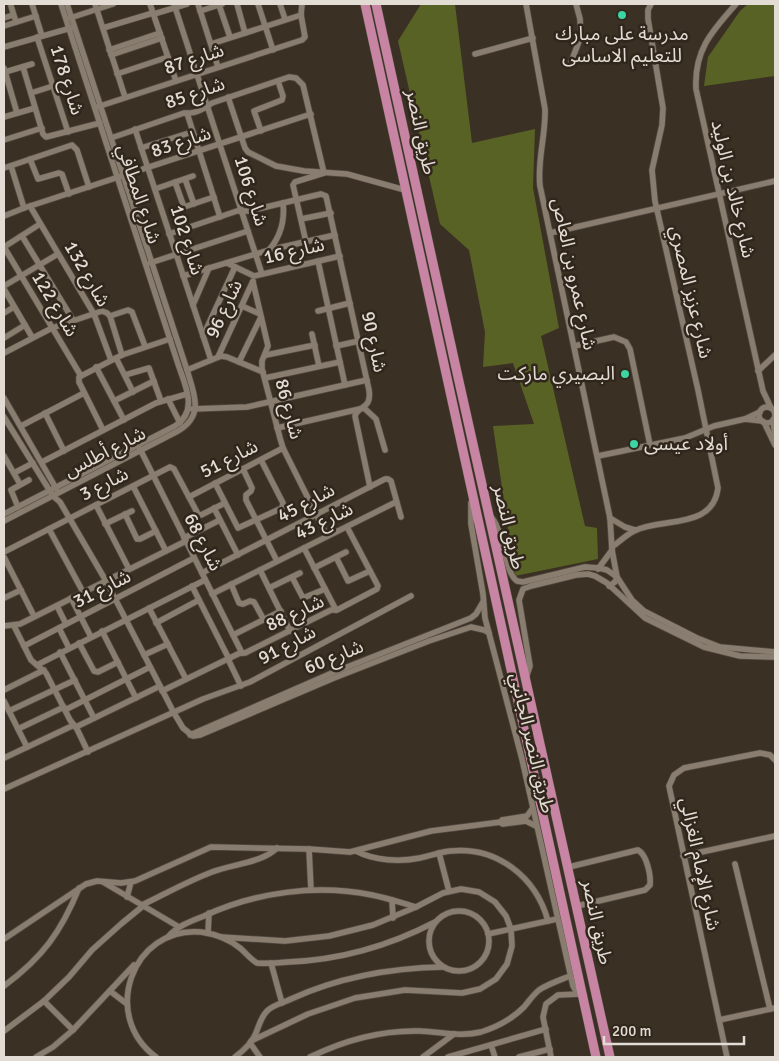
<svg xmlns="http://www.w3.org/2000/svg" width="779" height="1061" viewBox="0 0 779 1061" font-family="Signika,'Noto Sans Arabic',sans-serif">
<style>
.green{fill:#596225}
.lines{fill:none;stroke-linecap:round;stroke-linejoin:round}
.minor-casing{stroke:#534b41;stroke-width:7}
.highway-casing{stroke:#534b41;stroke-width:10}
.minor{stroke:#897d70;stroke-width:5.5}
.highway{stroke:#c885a3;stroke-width:9}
.poi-dot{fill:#3dd4a3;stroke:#30261b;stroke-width:2}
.labels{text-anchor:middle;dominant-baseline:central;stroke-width:5;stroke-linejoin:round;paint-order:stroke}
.poi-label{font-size:19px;fill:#e3dcd5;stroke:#30261b}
.street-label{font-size:19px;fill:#e3dcd5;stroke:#30261b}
</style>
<rect width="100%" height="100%" fill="#3a3024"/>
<!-- green -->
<g class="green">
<path d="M421 4H455L472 143 535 129 533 188 559 328 541 336 585 526 597 528 598 559 515 576 493 426 534 424 513 363 483 367 485 332 469 250 440 224 398 41Z"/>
<path d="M748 4H775V76L704 86 708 57 740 11Z"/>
</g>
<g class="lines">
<defs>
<g id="minor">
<path d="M32 4 42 36"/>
<path d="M95 4 125 97"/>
<path d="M150 4 176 81"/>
<path d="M174 4 262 274"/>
<path d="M198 4 218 67"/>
<path d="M237 4 245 33"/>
<path d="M258 4 273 50"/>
<path d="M280 4 285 19"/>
<path d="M526 4 545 109C546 135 537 160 540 186L610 518 612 550 617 577 615 582 609 586"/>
<path d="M736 4C712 31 694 50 696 89L763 391 771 408"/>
<path d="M219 5 230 37"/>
<path d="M11 6 16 22"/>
<path d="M200 11 222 4"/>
<path d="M154 14 187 4"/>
<path d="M4 18 13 15"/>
<path d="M70 18 113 4"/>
<path d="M4 26 36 16"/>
<path d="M103 28 153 13"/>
<path d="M37 37 68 132"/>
<path d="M211 44 301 15"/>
<path d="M4 47 71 28"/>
<path d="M109 50 160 33"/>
<path d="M475 54 533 38"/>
<path d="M111 55 162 38"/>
<path d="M570 65 581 36 580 19 576 4"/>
<path d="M23 67 43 134 46 137 100 123"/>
<path d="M4 68 17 113"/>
<path d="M5 72 32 64"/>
<path d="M117 74 168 57"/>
<path d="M31 93 53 86"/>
<path d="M228 97 245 148 248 152 276 166 304 171 347 174 405 190"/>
<path d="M97 107 302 40 305 37 301 15 302 4"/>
<path d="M187 113 220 217"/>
<path d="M4 117 35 108"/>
<path d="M135 129 211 360"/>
<path d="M261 131 254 111 282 100 283 96 278 81"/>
<path d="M111 138 184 113C194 115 204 109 212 103L289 77 296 78 303 85 324 173 295 182 293 185 306 242"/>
<path d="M4 140 42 128"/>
<path d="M141 148 192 132"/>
<path d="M30 159 38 179 59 173 62 174 69 194"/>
<path d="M11 166 24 208"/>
<path d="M4 168 72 145 77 150 89 187"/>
<path d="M185 179 194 204"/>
<path d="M175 182 184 207 214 197"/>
<path d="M155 189 193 176"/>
<path d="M30 206 94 314 111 360"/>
<path d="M4 216 24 208 311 114"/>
<path d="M301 219 331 213"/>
<path d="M550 233 775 181"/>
<path d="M169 234 237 211H249L321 194 326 196 369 390C372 410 358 405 355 416L370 487"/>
<path d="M22 236 73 320"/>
<path d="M4 247 81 376"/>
<path d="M4 247 40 224"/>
<path d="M269 250C281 236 285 221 283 203"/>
<path d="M318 261 345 385"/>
<path d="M150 263 248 231"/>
<path d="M227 263 254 276 340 256"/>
<path d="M183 276 269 250 335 235"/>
<path d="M253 282 268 346 262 361V369L280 438 283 448 327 536"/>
<path d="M4 286 58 254"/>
<path d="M4 289 32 337"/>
<path d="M193 305 209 268"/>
<path d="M242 306 260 314"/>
<path d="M318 311 350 303"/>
<path d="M4 313 14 307"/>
<path d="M110 316 128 310 132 312 145 346"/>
<path d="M312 334 319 366"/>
<path d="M203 336 235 267"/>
<path d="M4 338 25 325"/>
<path d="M336 346 359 341"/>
<path d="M574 346 614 337 626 342 630 349 650 445"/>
<path d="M4 353 52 328 102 311 107 313 110 316 122 355"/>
<path d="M266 355 315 345"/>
<path d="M218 357 253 281"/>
<path d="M116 358 133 392"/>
<path d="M239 362 261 317"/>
<path d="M96 367 124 420"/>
<path d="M187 370 221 356 227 357 263 372"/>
<path d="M758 371 775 355"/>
<path d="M125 375 149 368 161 401"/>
<path d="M265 378 340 362"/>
<path d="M4 398 57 490"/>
<path d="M168 399 180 423"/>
<path d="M114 401 154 381"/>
<circle cx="767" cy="415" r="8"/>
<path d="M192 409 247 407 367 380"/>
<path d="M45 413 64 451"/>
<path d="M4 417 53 496 60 502 106 581 174 713 183 728 193 736 200 735 334 678 429 641 471 627 484 630 489 633"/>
<path d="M745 419 762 421"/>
<path d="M773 420 775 437"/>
<path d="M764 422 775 445"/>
<path d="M21 426 84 393"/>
<path d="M277 428 364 408 376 419 385 450"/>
<path d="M103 430 79 382V377L122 355 170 339"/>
<path d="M140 449 242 653"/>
<path d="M4 456 20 484"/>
<path d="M598 456 685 438 714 426 745 419 760 412"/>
<path d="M42 462 156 403 187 394"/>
<path d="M243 469 252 488 251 491 246 495V500L277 561"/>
<path d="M14 473 33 463"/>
<path d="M215 483 238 528 282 508 283 503 261 460"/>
<path d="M133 486 166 551"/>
<path d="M189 497 283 448"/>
<path d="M471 503V524L483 594 485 618 522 759 573 986 576 991 582 994"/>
<path d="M96 505 129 569"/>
<path d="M18 507 11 490 29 480"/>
<path d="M214 508 238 555"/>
<path d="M4 514 175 426C199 411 185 385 178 364L61 4"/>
<path d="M125 514 137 539H140L156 531"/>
<path d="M492 518C505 534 504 572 517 581L523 582 585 567 599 568 607 570 617 577 632 600 644 611 697 638 720 647 775 652"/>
<path d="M610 518 625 527 635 530"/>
<path d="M4 521 178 431C205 415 194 394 187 370L67 4"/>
<path d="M105 524 132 511"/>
<path d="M49 529 83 592"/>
<path d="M184 538 220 520"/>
<path d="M612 547C619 542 626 535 634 531 662 517 713 530 718 488L698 390 655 201 652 170 662 125 663 108 648 19V10L651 4"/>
<path d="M304 548 336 610"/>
<path d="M4 552 170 467 174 469 198 514 201 515 225 503"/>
<path d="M4 557 34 616"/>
<path d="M336 557 348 581 370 571"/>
<path d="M314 568 346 552"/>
<path d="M598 569 612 550"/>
<path d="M260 570 290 631"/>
<path d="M202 573 385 479H388L391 481 401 517"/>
<path d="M292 577 303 598 325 589"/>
<path d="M231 584 239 603 243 604 250 601 254 602 264 620"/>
<path d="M192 586 229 659"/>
<path d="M269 588 300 573"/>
<path d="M212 594 396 502"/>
<path d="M4 598 21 590"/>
<path d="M71 598 91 637"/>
<path d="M57 606 66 624"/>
<path d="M149 608 186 679"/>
<path d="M156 623 199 600"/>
<path d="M4 626 20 624 186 541"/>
<path d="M14 626 31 660 46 673 70 720 77 729 88 752"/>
<path d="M59 628 69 648"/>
<path d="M102 631 136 698"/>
<path d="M233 635 281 611"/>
<path d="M79 643 94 671 98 672 118 662"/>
<path d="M24 646 194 558"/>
<path d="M60 652 94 718"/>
<path d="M144 655 168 644"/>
<path d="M228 659 241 686"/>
<path d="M37 665 205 580"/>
<path d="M526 678 530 666 519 600 523 589 531 586 576 575 588 574 595 576 607 583 645 618 704 647 740 656 775 657"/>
<path d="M4 690 44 670"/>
<path d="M162 691 240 653H245L331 610H337L377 589 378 586 347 527"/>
<path d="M4 701 27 747"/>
<path d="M65 710 150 667"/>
<path d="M9 711 75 680"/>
<path d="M76 727 160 686"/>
<path d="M18 729 64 707"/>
<path d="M190 735 332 673 471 618 476 614 483 602"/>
<path d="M4 758 74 725"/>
<path d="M4 789 203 699 250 682 411 596"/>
<path d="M532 809 527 816 502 820 501 823 503 824 526 821 536 826"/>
<path d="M309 849 311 890"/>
<path d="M356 851C375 861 400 862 420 858 430 856 440 852 450 851 497 846 536 877 548 921"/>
<path d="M439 853 449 891"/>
<path d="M683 856 775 836"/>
<path d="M735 864 770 1009"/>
<path d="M569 867 638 850C647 855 651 876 650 885L645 890 577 906"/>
<path d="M103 882 179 927"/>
<path d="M127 897 131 882"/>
<path d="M392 900 393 918"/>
<path d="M142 905C165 894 188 881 212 872 232 864 262 863 277 848"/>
<circle cx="459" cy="941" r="30"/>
<path d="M208 933 209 913"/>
<path d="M488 934 557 919"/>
<path d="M168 937C177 926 191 921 204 916 256 892 316 884 372 895 387 898 402 903 416 907"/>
<path d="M221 937 285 941 329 936 373 925 416 907 443 893 461 889 479 892 495 902 506 916 511 929 512 946 507 964 496 979 480 989 462 993 405 990 355 998 308 1014 251 1041"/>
<path d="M4 939 86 884 97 881 121 883 135 881 211 847 309 849 350 852 431 831 501 822"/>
<path d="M271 963 282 1003"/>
<path d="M4 986C43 957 61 932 79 888"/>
<path d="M110 991 127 1004"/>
<path d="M44 1001 73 1030"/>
<path d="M719 1020 775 1008"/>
<path d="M4 1031 44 1001 69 977 92 950 121 924 143 906"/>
<path d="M250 1043 260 1057"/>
<path d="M491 1045 495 1057"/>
<path d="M36 1057 53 1047 73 1030 134 965"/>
<path d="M156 1057C100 1016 132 926 201 932 215 934 229 939 240 948 246 953 250 959 257 963 267 964 278 963 288 962 340 960 389 946 435 922"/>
<path d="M235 1057C243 1051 251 1044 255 1035 259 1027 260 1018 267 1011 273 1005 283 1003 291 999 339 977 390 968 443 967"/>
<path d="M310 1057C345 1040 382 1030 420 1031 441 1032 461 1037 481 1032 497 1027 512 1019 524 1007 529 1001 533 995 539 990 548 984 560 980 570 976"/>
<path d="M423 1057 454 1034"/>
<path d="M448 1057 546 1029"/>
<path d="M519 1057 550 1049"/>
<path d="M551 1057 543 1017 546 1004 558 995 580 994"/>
<path d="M727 1057 669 786 674 775 684 768 760 753 770 755 775 760"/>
</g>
<g id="highway">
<path d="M365 4 596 1057"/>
<path d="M376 4 458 377 610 1057"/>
</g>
</defs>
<!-- minor casing -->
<use href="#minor" class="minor-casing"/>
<!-- highway casing -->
<use href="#highway" class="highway-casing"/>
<!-- minor -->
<use href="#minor" class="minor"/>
<!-- highway -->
<use href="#highway" class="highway"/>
</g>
<!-- markers -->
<g class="poi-dot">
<circle cx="622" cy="15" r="5"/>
<circle cx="625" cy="374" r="5"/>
<circle cx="634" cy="444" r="5"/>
</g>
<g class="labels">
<!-- poi labels -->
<g class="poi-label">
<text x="622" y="34">مدرسة على مبارك<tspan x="622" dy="22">للتعليم الاساسى</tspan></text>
<text x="615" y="374" text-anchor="end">البصيري ماركت</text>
<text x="644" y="444" text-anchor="start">أولاد عيسى</text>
</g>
<!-- street labels -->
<g class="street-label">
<text transform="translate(194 59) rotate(-18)">شارع 87</text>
<text transform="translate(67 80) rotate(72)">شارع 178</text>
<text transform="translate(195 93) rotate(-19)">شارع 85</text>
<text transform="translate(421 132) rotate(78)">طريق النصر</text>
<text transform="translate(181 142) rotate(-18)">شارع 83</text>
<text transform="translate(733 189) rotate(77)">شارع خالد بن الوليد</text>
<text transform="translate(251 191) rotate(72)">شارع 106</text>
<text transform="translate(139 194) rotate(72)">شارع المطافي</text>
<text transform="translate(187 240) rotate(72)">شارع 102</text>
<text transform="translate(294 251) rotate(-13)">شارع 16</text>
<text transform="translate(87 274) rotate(60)">شارع 132</text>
<text transform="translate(574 274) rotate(78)">شارع عمرو بن العاص</text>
<text transform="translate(691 292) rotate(77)">شارع عزيز المصري</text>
<text transform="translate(55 304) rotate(59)">شارع 122</text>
<text transform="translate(224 309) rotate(-65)">شارع 96</text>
<text transform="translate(374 342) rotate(78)">شارع 90</text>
<text transform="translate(289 409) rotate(75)">شارع 86</text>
<text transform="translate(105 452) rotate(-27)">شارع أطلس</text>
<text transform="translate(229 459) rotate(-27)">شارع 51</text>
<text transform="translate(104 484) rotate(-27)">شارع 3</text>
<text transform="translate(306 503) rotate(-28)">شارع 45</text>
<text transform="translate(324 521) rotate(-26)">شارع 43</text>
<text transform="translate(509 527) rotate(77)">طريق النصر</text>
<text transform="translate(203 542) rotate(63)">شارع 68</text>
<text transform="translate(102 589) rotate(-27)">شارع 31</text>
<text transform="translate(295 613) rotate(-25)">شارع 88</text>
<text transform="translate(287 645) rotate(-28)">شارع 91</text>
<text transform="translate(334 657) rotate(-22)">شارع 60</text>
<text transform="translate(532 743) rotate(77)">طريق النصر الجانبي</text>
<text transform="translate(700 864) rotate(78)">شارع الإمام الغزالي</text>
<text transform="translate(597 922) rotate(78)">طريق النصر</text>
</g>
</g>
<!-- border -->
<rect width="779" height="1061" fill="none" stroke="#e3dcd5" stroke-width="10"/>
<!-- scale -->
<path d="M604 1036v8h140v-8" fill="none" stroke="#e3dcd5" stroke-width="2.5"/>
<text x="612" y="1036" font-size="15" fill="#e3dcd5" stroke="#30261b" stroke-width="4" paint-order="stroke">200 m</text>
</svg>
